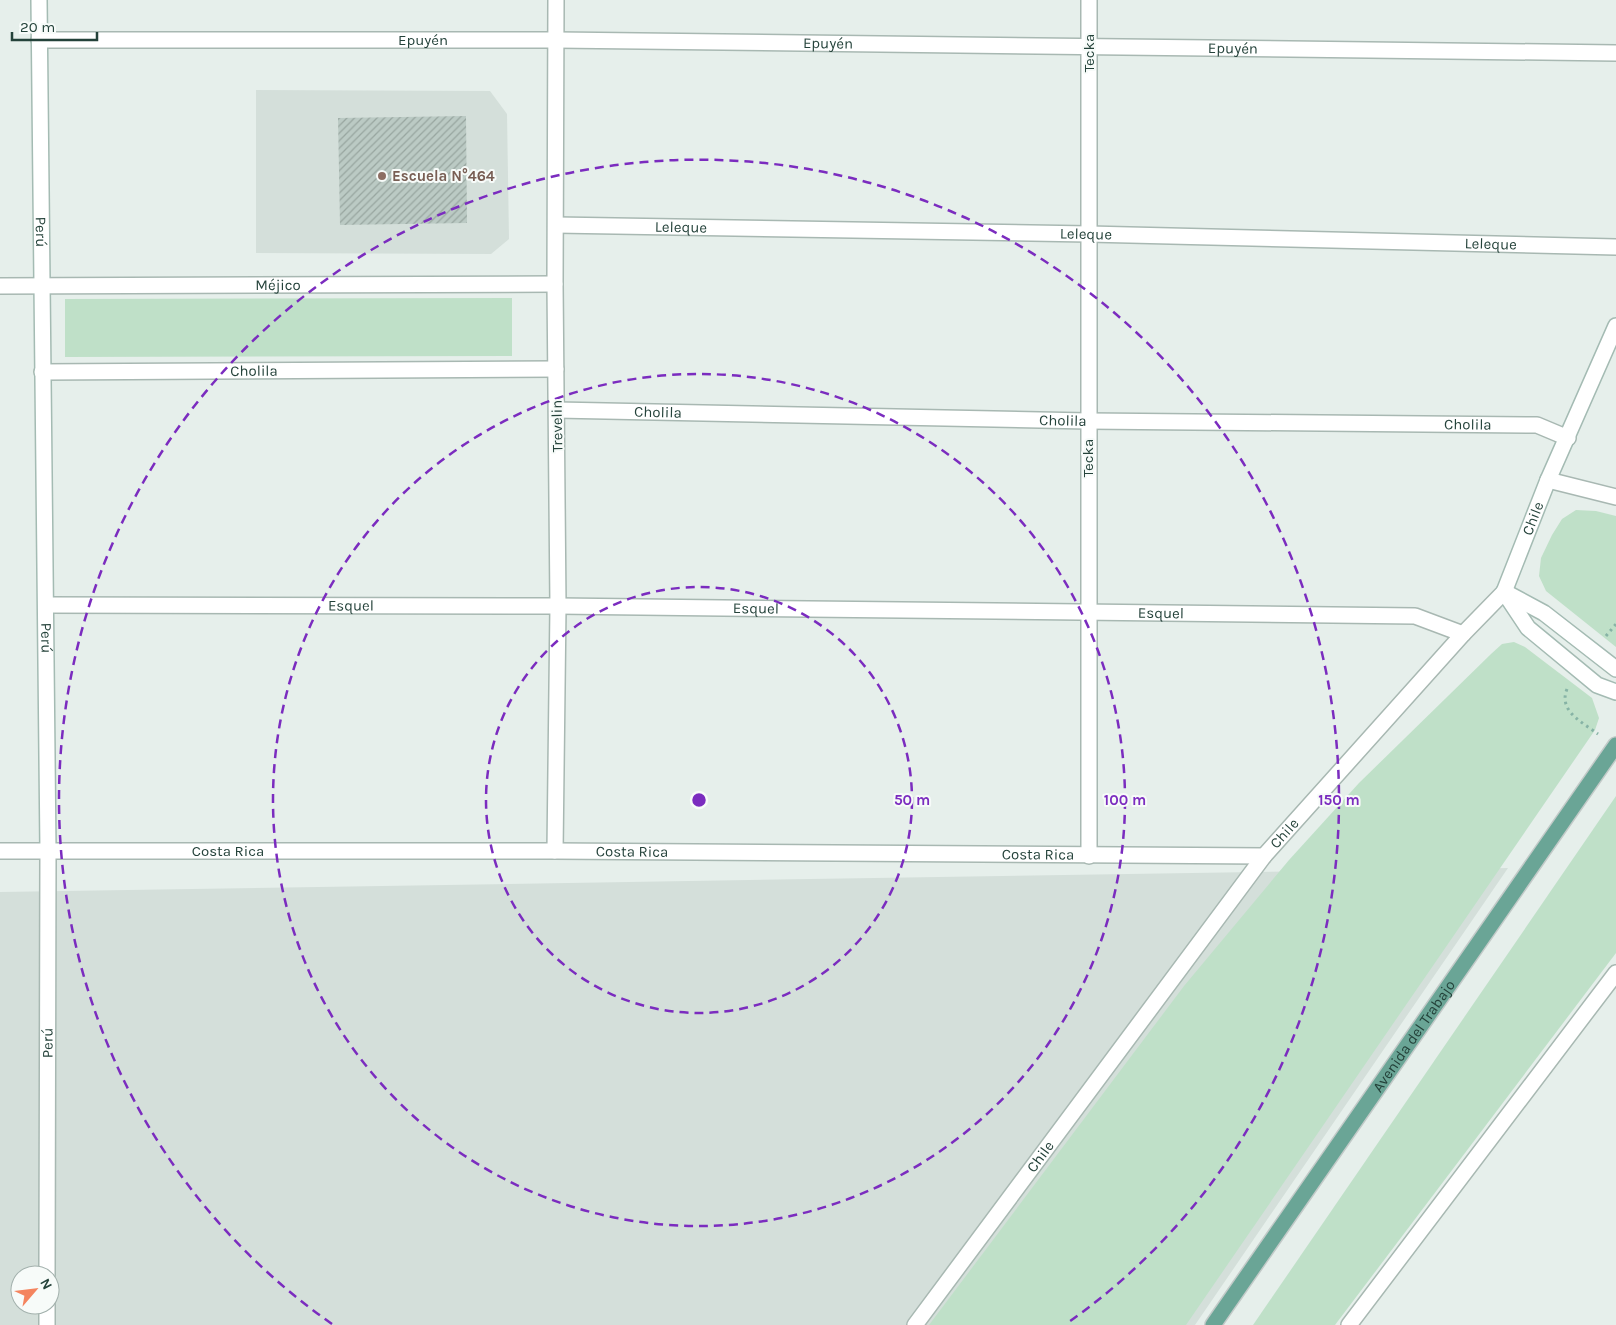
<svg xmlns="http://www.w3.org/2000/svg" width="1616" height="1325" viewBox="0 0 1616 1325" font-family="Karla,sans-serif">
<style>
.built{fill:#d4dfda;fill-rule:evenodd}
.green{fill:#bfe0c8}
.building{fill:url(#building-hatch)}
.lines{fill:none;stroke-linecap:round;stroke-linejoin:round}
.street-casing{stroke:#a8b8b2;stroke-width:18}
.secondary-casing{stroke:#a4bbb3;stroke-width:18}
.primary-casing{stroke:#c2cac8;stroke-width:18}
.path{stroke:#86b3a5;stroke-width:3;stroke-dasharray:2.5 4;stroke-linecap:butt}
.street{stroke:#fff;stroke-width:15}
.secondary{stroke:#fff;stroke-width:15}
.primary{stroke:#6aa596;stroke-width:15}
.ring{fill:none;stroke:#7b2cbf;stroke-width:2.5;stroke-dasharray:9 6}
.education-dot{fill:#8d6e63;stroke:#f7fbf9;stroke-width:2}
.labels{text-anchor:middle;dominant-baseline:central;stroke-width:4;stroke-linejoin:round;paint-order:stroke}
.street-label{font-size:15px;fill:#24423a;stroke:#f7fbf9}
.education-label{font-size:15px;font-weight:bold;fill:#785e54;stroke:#f7fbf9;text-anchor:start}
.centre{fill:#7b2cbf;stroke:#f7fbf9;stroke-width:2.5}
.ring-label{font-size:15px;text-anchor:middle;font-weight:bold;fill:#7b2cbf;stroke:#f7fbf9;stroke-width:4;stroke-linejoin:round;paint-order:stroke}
</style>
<defs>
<pattern id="building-hatch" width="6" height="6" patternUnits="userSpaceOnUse" patternTransform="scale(1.25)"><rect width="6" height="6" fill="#bbcac4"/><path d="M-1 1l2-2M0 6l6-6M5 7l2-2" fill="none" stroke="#98a6a0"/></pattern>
</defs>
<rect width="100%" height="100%" fill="#e6efeb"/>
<!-- built -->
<g class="built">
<path d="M256 90 490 91 507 114 509 239 491 254 256 253Z"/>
<path d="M1508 868 1195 1325H0V892ZM20 1275H50V1305H20Z"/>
</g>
<!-- green -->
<g class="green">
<path d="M512 298V356L65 357V299Z"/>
<path d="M1576 510 1596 511 1616 516V647L1546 591 1539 576 1541 558 1552 535 1562 519Z"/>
<path d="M1514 642 1525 647 1592 698 1599 718 1595 730 1186 1325H929L1184 986 1289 860 1359 783 1491 654 1502 644Z"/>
<path d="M1616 796V953L1335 1325H1253Z"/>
</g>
<!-- building -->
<path class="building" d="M466 116 467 223 340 225 338 118Z"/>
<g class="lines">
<defs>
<g id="street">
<path id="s1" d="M39 40H557L1616 53"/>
<path id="s2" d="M556 225 1089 234 1616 247"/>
<path id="s3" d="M0 286 555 284"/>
<path id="s4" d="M42 372 556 369"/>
<path id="s5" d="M557 410 1088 421 1537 425 1568 438"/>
<path d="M1548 480 1616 497"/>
<path id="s6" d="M47 605 558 606 1415 616 1463 634"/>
<path id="s7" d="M0 851H555L1264 856"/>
<path d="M555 851 558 606 555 284 556 0"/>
<path d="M1089 856V0"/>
<path id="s8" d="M47 1275 48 851"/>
<path d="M47 1325V1305"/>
<path id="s9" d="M915 1325 1264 856 1463 634 1504 592"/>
<path d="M1349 1325 1616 973"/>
</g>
<g id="secondary">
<path id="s10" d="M39 0C40 284 47 567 48 851"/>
<path id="s11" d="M1504 592 1548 480 1616 326"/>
<path d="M1504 592 1528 628 1597 685 1616 692"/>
<path d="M1505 592 1544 613 1616 669"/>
</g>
<g id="primary">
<path id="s12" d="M1213 1325 1616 745"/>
</g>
</defs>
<!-- street casing -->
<use href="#street" class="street-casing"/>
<!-- secondary casing -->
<use href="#secondary" class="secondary-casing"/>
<!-- primary casing -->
<use href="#primary" class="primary-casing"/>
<!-- path -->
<g class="path">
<path d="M1606 636 1616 624"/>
<path d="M1567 689C1558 711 1582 722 1598 734"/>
</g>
<!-- street -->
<use href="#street" class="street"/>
<!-- secondary -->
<use href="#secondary" class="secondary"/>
<!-- primary -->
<use href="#primary" class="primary"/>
</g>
<!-- distance rings -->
<g class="ring">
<circle cx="699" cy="800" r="213"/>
<circle cx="699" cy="800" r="426"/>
<path d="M332 1324A640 640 0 1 1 1066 1324"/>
</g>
<!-- markers -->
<circle class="education-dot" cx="382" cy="176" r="5"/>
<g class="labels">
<!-- street labels -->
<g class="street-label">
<text stroke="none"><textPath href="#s1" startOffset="384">Epuyén</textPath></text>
<text stroke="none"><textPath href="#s1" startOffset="789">Epuyén</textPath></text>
<text stroke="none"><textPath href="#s1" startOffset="1194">Epuyén</textPath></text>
<text transform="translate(1089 53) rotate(-90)">Tecka</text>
<text stroke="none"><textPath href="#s2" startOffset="125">Leleque</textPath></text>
<text stroke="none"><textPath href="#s10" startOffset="232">Perú</textPath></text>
<text stroke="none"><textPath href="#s2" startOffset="530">Leleque</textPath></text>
<text stroke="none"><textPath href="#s2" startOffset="935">Leleque</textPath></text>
<text stroke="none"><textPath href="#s3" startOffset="278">Méjico</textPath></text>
<text stroke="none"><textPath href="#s4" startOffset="212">Cholila</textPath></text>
<text stroke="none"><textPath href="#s5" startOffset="101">Cholila</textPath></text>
<text stroke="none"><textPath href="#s5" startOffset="506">Cholila</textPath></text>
<text stroke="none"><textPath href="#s5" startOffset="911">Cholila</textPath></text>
<text transform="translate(557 426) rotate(-91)">Trevelin</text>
<text transform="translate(1088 458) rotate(-90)">Tecka</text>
<text stroke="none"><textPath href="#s11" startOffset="79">Chile</textPath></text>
<text stroke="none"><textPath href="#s6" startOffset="304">Esquel</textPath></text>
<text stroke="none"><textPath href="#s6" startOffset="709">Esquel</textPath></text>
<text stroke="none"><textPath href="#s6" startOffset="1114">Esquel</textPath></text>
<text stroke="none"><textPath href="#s10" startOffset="638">Perú</textPath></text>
<text stroke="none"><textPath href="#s9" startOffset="615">Chile</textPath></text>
<text stroke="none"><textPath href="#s7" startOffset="228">Costa Rica</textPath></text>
<text stroke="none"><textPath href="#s7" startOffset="632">Costa Rica</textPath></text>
<text stroke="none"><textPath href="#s7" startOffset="1038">Costa Rica</textPath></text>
<text stroke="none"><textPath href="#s12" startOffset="352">Avenida del Trabajo</textPath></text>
<text stroke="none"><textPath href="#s8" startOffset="232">Perú</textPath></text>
<text stroke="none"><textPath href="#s9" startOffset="210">Chile</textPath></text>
</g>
<!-- education labels -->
<g class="education-label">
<text x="392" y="176">Escuela N°464</text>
</g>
</g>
<circle cx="699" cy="800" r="8" class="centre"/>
<g class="ring-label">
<text x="912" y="805">50 m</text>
<text x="1125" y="805">100 m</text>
<text x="1339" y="805">150 m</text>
</g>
<!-- north arrow -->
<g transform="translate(35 1290) rotate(62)"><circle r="24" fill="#f7fbf9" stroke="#a3b1ad"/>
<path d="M0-4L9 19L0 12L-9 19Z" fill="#f4845f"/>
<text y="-8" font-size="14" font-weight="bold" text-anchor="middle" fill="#24423a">N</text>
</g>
<!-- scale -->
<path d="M12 32v8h85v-8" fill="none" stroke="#24423a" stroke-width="2.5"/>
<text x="20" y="32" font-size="15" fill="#24423a" stroke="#f7fbf9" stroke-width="4" paint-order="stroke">20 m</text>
</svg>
